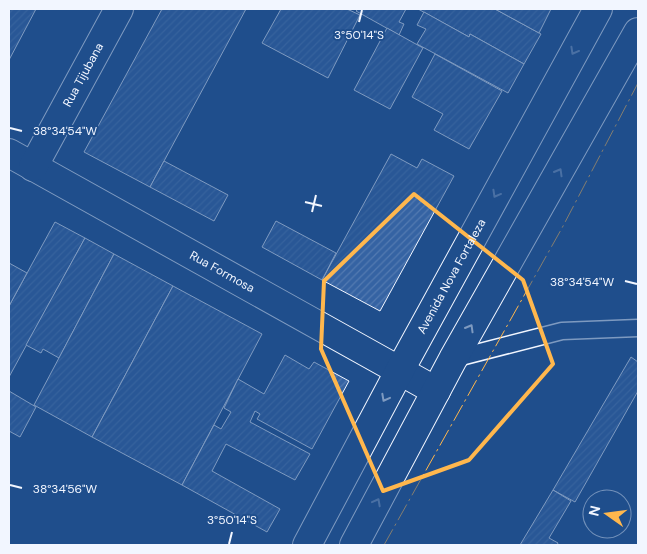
<svg xmlns="http://www.w3.org/2000/svg" width="647" height="554" viewBox="0 0 647 554" font-family="'DM Sans',sans-serif">
<style>
.building{fill:url(#building-hatch);stroke:#f2f6ff}
.lines{fill:none;stroke-linecap:round;stroke-linejoin:round}
.service-casing{stroke:#f2f6ff;stroke-width:19}
.minor-casing{stroke:#f2f6ff;stroke-width:30}
.service{stroke:#1f4e8c;stroke-width:16}
.minor{stroke:#1f4e8c;stroke-width:28}
.power{stroke:#ffb74d;stroke-width:1;stroke-dasharray:18 4 2.5 4;stroke-linecap:butt}
.oneway{stroke:#7e9ac0}
.marked{fill:none;stroke:#ffb74d;stroke-width:4;stroke-linejoin:round}
.ticks{fill:none;stroke:#f2f6ff;stroke-width:2}
.labels{text-anchor:middle;dominant-baseline:central;stroke-width:4;stroke-linejoin:round;paint-order:stroke}
.street-label{font-size:12px;fill:#f2f6ff;stroke:#1f4e8c}
.ticks-label{font-size:12px;text-anchor:middle;fill:#f2f6ff;stroke:#1f4e8c;stroke-width:4;stroke-linejoin:round;paint-order:stroke}
</style>
<defs>
<pattern id="building-hatch" width="6" height="6" patternUnits="userSpaceOnUse" patternTransform="scale(1.25)"><rect width="6" height="6" fill="#3563a3"/><path d="M-1 1l2-2M0 6l6-6M5 7l2-2" fill="none" stroke="#537ab1"/></pattern>
</defs>
<rect width="100%" height="100%" fill="#1f4e8c"/>
<!-- building -->
<g class="building">
<path d="M9 9H36L9 60Z"/>
<path d="M162 9H246L150 187 84 152Z"/>
<path d="M281 9H347L360 15 328 78 262 43Z"/>
<path d="M358 9H406L399 22 404 24 399 35 356 11Z"/>
<path d="M418 9H495L541 34 524 64 470 34 469 37Z"/>
<path d="M495 9H551L539 33Z"/>
<path d="M424 12 469 37 470 34 524 64 508 93 417 44 426 29 417 25Z"/>
<path d="M387 28 423 48 390 109 354 90Z"/>
<path d="M435 54 502 91 469 149 434 130 443 114 412 97Z"/>
<path d="M391 154 417 168 422 159 454 176 380 311 322 280Z"/>
<path d="M164 161 228 195 214 221 150 187Z"/>
<path d="M276 221 336 253 322 280 262 247Z"/>
<path d="M55 222 85 238 9 377V306Z"/>
<path d="M85 238 114 254 59 358 43 349 41 353 26 345Z"/>
<path d="M114 254 173 286 92 437 34 405Z"/>
<path d="M9 263 27 273 9 306Z"/>
<path d="M173 286 262 334 182 485 92 437Z"/>
<path d="M285 355 309 369 314 362 349 381 312 449 257 419 260 414 255 411 250 422 310 454 295 480 226 444 212 471 280 509 267 532 182 485 214 425 221 429 231 412 224 408 238 379 264 394Z"/>
<path d="M631 357 638 362V391L575 502 553 490Z"/>
<path d="M9 391 36 407 20 437 9 431Z"/>
<path d="M553 490 571 501 549 538 558 543 557 545H520Z"/>
</g>
<g class="lines">
<defs>
<path id="service" d="M453 359 562 331 638 328"/>
<g id="minor">
<path id="s1" d="M9 153 436 391"/>
<path id="s2" d="M33 167 119 9"/>
<path id="s3" d="M307 545 400 370 598 9"/>
<path d="M354 545 453 359 638 32"/>
</g>
</defs>
<!-- service casing -->
<use href="#service" class="service-casing"/>
<!-- minor casing -->
<use href="#minor" class="minor-casing"/>
<!-- service -->
<use href="#service" class="service"/>
<!-- minor -->
<use href="#minor" class="minor"/>
<!-- power -->
<path class="power" d="M384 545 562 228 638 83"/>
</g>
<!-- one-way arrows -->
<defs><path id="oneway-chevron" d="M-2-3.5L2.5 0L-2 3.5" fill="none" stroke-width="1.6" stroke-linecap="round" stroke-linejoin="round" transform="scale(1.25)"/></defs>
<g class="oneway">
<use href="#oneway-chevron" transform="translate(574 51) rotate(119)"/>
<use href="#oneway-chevron" transform="translate(559 172) rotate(-60)"/>
<use href="#oneway-chevron" transform="translate(496 194) rotate(119)"/>
<use href="#oneway-chevron" transform="translate(470 328) rotate(-60)"/>
<use href="#oneway-chevron" transform="translate(385 398) rotate(118)"/>
<use href="#oneway-chevron" transform="translate(377 502) rotate(-62)"/>
</g>
<!-- marked area -->
<path d="M0 0H647V554H0ZM414 194 523 280 553 364 469 460 383 491 321 349 324 281Z" fill="#1f4e8c" fill-opacity=".55" fill-rule="evenodd"/>
<path class="marked" d="M414 194 523 280 553 364 469 460 383 491 321 349 324 281Z"/>
<!-- ticks -->
<path class="ticks" d="M359 22 362 10M10 128 22 131M305 202 322 206M312 212 316 195M625 281 637 284M10 485 22 488M229 544 232 532"/>
<g class="labels">
<!-- street labels -->
<g class="street-label">
<text stroke="none"><textPath href="#s2" startOffset="105">Rua Tijubana</textPath></text>
<text stroke="none"><textPath href="#s1" startOffset="244">Rua Formosa</textPath></text>
<text stroke="none"><textPath href="#s3" startOffset="305">Avenida Nova Fortaleza</textPath></text>
</g>
</g>
<g class="ticks-label">
<text x="359" y="39">3°50'14"S</text>
<text x="65" y="135">38°34'54"W</text>
<text x="582" y="286">38°34'54"W</text>
<text x="65" y="493">38°34'56"W</text>
<text x="232" y="524">3°50'14"S</text>
</g>
<!-- border -->
<rect width="647" height="554" fill="none" stroke="#f2f6ff" stroke-width="20"/>
<!-- north arrow -->
<g transform="translate(607 514) rotate(284)"><circle r="24" fill="#1f4e8c" stroke="#7391ba"/>
<path d="M0-4L9 19L0 12L-9 19Z" fill="#ffb74d"/>
<text y="-8" font-size="14" font-weight="bold" text-anchor="middle" fill="#f2f6ff">N</text>
</g>
</svg>
